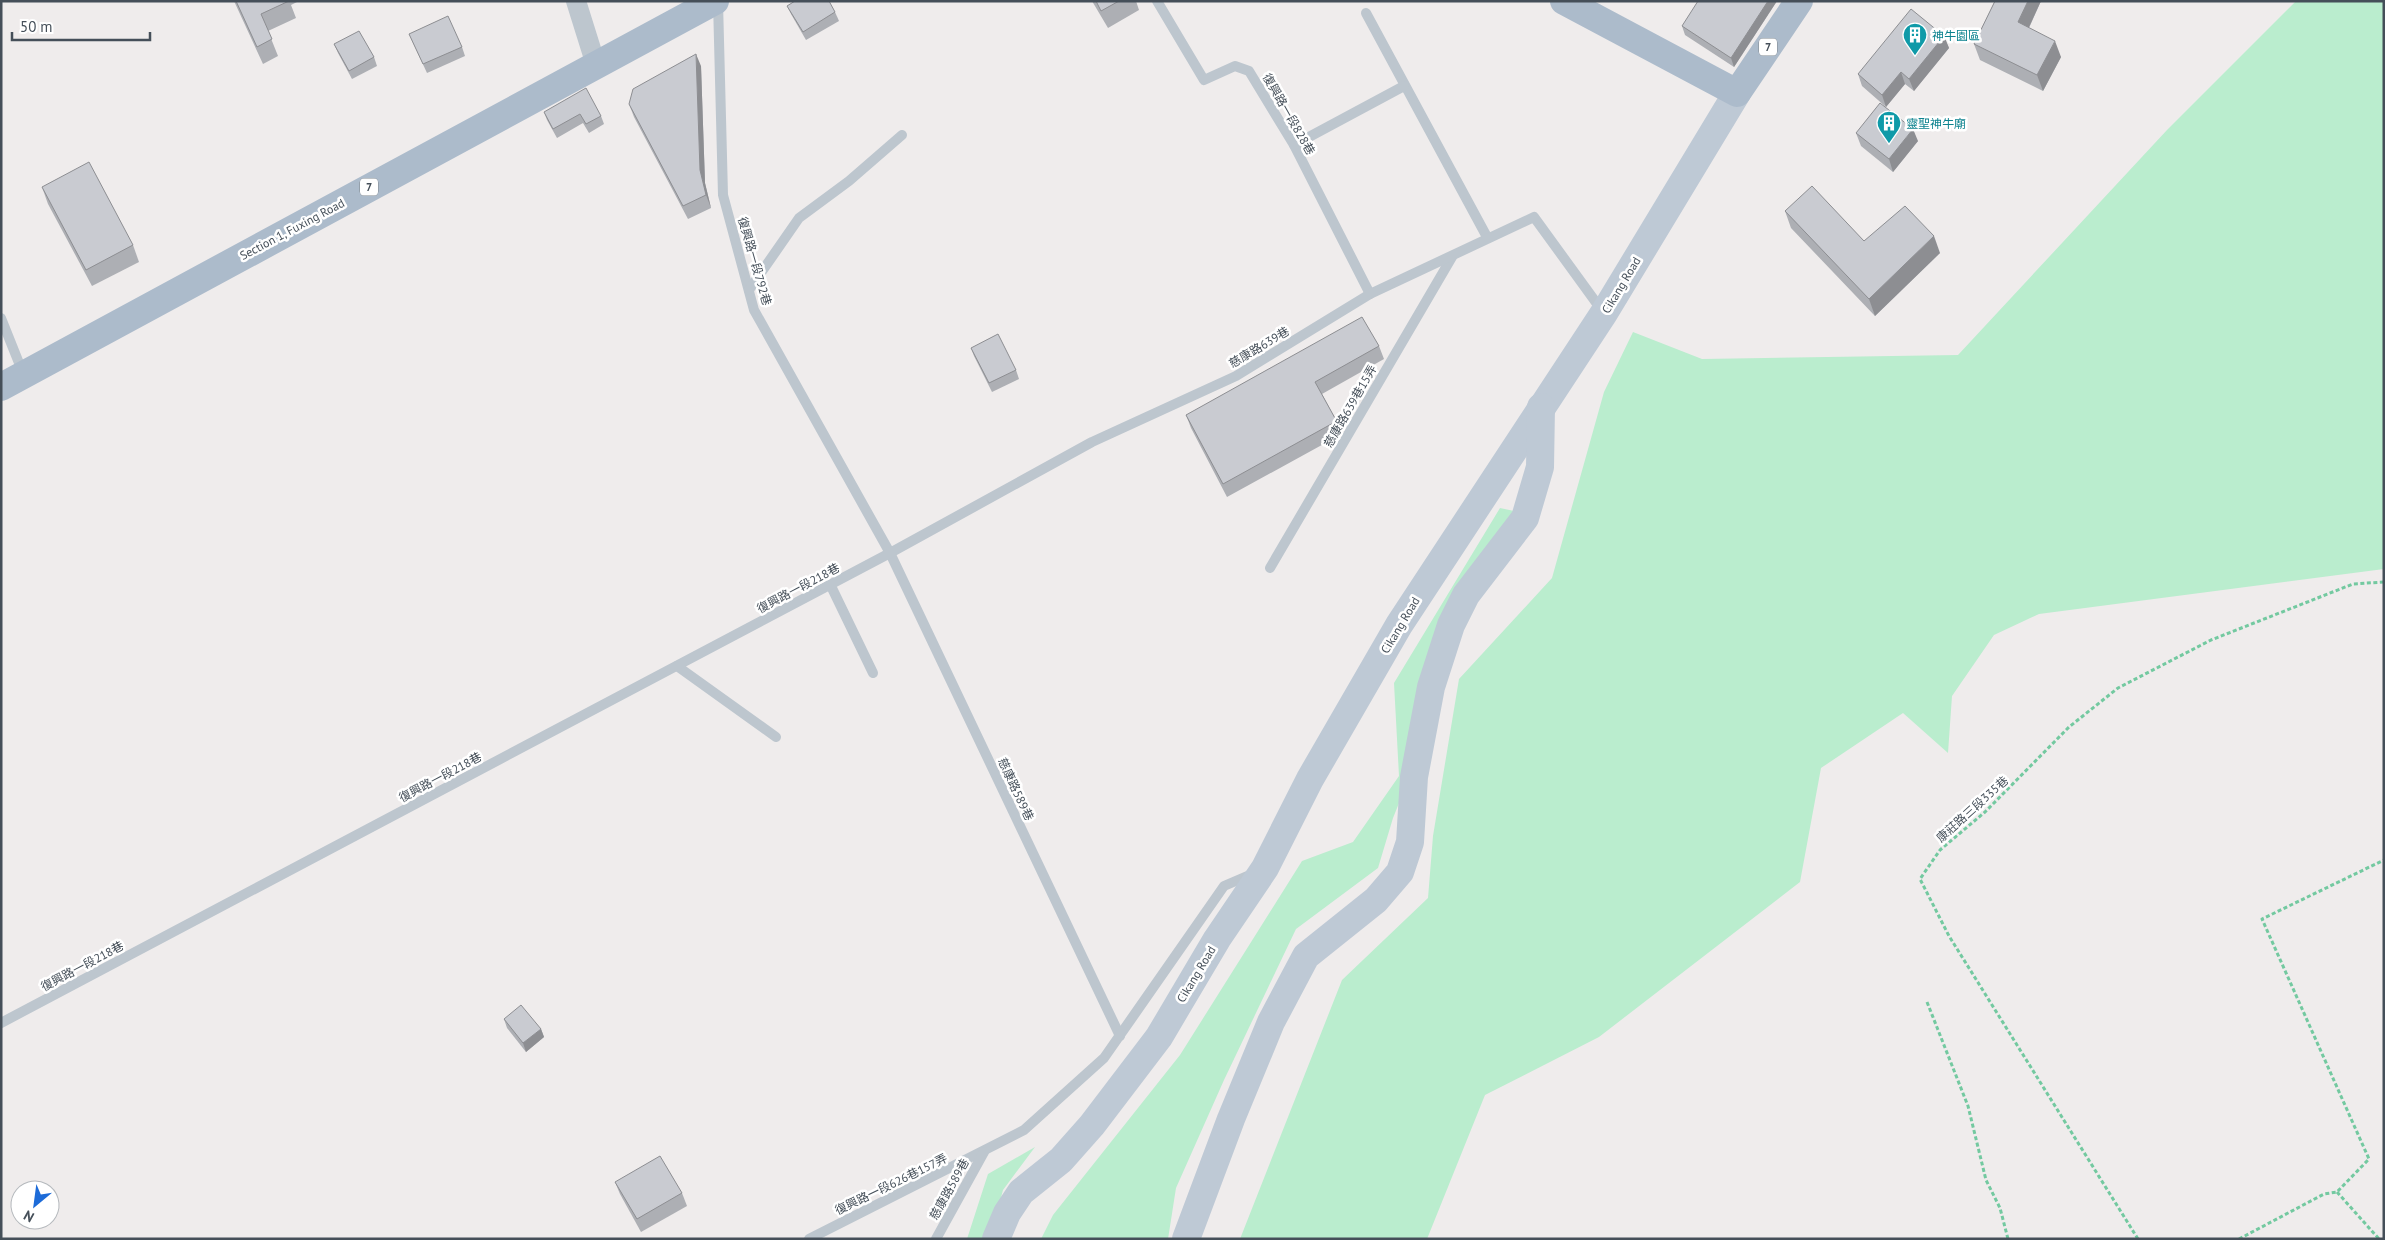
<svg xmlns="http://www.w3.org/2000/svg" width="2385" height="1240" viewBox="0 0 2385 1240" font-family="'PT Sans','Noto Sans TC',sans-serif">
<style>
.green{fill:#baedce}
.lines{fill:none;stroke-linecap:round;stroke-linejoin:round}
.path{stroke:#73c9a0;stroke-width:3;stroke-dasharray:4 2.5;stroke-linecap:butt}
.lane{stroke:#bdc6ce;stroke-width:10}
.street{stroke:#bdc6ce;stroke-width:20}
.secondary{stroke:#bec9d5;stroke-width:28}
.primary{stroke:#acbbcb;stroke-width:28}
.wall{fill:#adafb4}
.shaded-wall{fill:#8d8e92}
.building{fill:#c9cbd1;stroke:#8d8e92}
.labels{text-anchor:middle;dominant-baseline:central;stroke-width:5;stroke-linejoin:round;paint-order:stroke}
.shield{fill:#fff;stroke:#7d848b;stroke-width:1}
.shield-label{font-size:11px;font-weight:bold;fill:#454f59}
.culture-label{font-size:12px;fill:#0d838f;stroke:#fff;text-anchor:start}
.street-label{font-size:12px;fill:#454f59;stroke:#fff}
</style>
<rect width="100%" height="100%" fill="#efecec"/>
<!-- green -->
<g class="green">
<path d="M2296 1H2384V569L2039 614 1994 635 1952 696 1948 753 1903 713 1821 768 1800 882 1599 1037 1485 1095 1427 1239H1240L1342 980 1428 898 1433 836 1459 679 1552 578 1604 392 1633 332 1702 359 1958 355 2167 130Z"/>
<path d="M1500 508 1514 511 1455 600 1411 773 1393 818 1378 868 1296 929 1224 1080 1176 1188 1168 1239H1041L1053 1215 1180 1055 1302 861 1353 842 1399 776 1394 683Z"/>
<path d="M1035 1147 1003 1190 990 1239H967L988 1174Z"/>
</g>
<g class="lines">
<!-- path -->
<g class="path">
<path d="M1927 1002 1968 1106 1986 1180 2000 1208 2008 1239"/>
<path d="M2337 1192 2379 1239"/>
<path d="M2138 1239 1949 936 1920 879 1940 850 1985 812 2069 727 2118 688 2211 640 2353 584 2384 582"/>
<path d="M2239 1239 2324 1194 2337 1192 2369 1159 2262 919 2384 860"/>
</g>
<!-- lane -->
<g class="lane">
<path d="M1157 1 1204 80 1235 66 1249 71 1294 145 1370 294"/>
<path d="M718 2 723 195 754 310 890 553 1120 1036"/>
<path d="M1366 13 1487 237"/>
<path d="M1294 145 1404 86"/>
<path d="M749 290 799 218 849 181 902 135"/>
<path d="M1 318 23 373"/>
<path d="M1270 568 1452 257"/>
<path d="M830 584 873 673"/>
<path d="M677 666 776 737"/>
<path d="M1 1023 890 553 1092 442 1236 376 1370 294 1534 217 1603 312"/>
<path d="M809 1239 1024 1130 1104 1058 1224 886 1252 874"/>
<path d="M936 1239 984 1152"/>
</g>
<!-- street -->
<path class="street" d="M576 1 596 65"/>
<!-- secondary -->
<g class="secondary">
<path d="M996 1239 1007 1213 1021 1192 1061 1160 1092 1125 1159 1037 1217 939 1265 868 1310 779 1399 625 1604 313 1737 93"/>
<path d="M1186 1239 1231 1119 1271 1022 1306 956 1376 900 1400 872 1410 842 1414 777 1431 687 1451 625 1466 595 1525 518 1540 467 1541 407"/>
</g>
<!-- primary -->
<g class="primary">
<path d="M1564 1 1737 93 1799 1"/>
<path d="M1 387 715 1"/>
</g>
</g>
<!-- wall -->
<g class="wall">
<path d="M234 1H299L291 5 296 18 268 31 278 56 263 64Z"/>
<path d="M1092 1H1136L1139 10 1108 28Z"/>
<path d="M1777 1 1734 67 1685 35 1682 26Z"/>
<path d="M1995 1H2041L2029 28 2061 57 2043 91 1980 60 1974 44Z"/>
<path d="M787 6 835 12 839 21 806 40 791 14Z"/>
<path d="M409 34 462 47 465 56 427 73Z"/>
<path d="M1944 36 1949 48 1914 91 1905 84 1886 107 1862 86 1858 74Z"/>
<path d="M334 44 374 57 377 66 352 79 338 53Z"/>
<path d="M701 66 705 183 711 208 688 219 634 117 629 104Z"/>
<path d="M544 112 601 116 604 124 589 133 583 123 557 138 547 120Z"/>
<path d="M1856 133 1918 141 1893 172 1861 146Z"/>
<path d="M42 187 133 245 139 262 92 286 48 204Z"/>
<path d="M1785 211 1864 241 1940 253 1875 316 1791 228Z"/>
<path d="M1379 346 1384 359 1322 394 1336 420 1341 433 1340 435 1227 497 1191 428 1186 415Z"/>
<path d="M971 348 1016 370 1019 379 992 392 974 356Z"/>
<path d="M504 1019 541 1029 544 1037 526 1052 507 1028Z"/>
<path d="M615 1182 682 1193 687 1206 641 1232 620 1194Z"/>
</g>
<!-- shaded-wall -->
<g class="shaded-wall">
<path d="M1768 1H1777L1734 67 1731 58Z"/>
<path d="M2028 1H2041L2024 38 2018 22Z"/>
<path d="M1944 36 1949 48 1914 91 1909 79Z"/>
<path d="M2055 41 2061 57 2043 91 2037 75Z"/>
<path d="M696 54 701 66 705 183 711 208 706 195 700 170Z"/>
<path d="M1901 72 1905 84 1886 107 1882 95Z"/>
<path d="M1913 129 1918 141 1893 172 1889 159Z"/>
<path d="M1934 236 1940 253 1875 316 1869 299Z"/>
<path d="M1336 420 1341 433 1340 435 1335 422Z"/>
<path d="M541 1029 544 1037 526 1052 523 1043Z"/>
</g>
<!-- building -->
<g class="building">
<path d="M236 1H289L261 14 272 39 257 47Z"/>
<path d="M795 1H829L835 12 803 32 787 6Z"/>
<path d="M1096 1H1119L1101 11Z"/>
<path d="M1698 1H1768L1731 58 1682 26Z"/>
<path d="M1995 1H2028L2018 22 2055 41 2037 75 1974 44Z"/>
<path d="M1911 9 1944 36 1909 79 1901 72 1882 95 1858 74Z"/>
<path d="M448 16 462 47 423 64 409 34Z"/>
<path d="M359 31 374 57 349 71 334 44Z"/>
<path d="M696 54 700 170 706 195 683 206 629 104 633 89Z"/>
<path d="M586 88 601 116 586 124 580 114 553 129 544 112Z"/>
<path d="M1880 103 1913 129 1889 159 1856 133Z"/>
<path d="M89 162 133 245 86 270 42 187Z"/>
<path d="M1812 186 1864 241 1905 206 1934 236 1869 299 1785 211Z"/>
<path d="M1362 317 1379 346 1315 382 1336 420 1335 422 1223 484 1186 415Z"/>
<path d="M998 334 1016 370 989 383 971 348Z"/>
<path d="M521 1005 541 1029 523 1043 504 1019Z"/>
<path d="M660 1156 682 1193 637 1219 615 1182Z"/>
</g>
<!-- icons -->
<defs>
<symbol id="building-pin" viewBox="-11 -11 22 30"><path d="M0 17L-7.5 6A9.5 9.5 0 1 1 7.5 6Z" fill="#0f9aa8" stroke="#fff"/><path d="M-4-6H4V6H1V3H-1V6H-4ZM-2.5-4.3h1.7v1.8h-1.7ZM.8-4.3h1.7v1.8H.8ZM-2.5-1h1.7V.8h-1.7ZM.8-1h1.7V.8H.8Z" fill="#fff"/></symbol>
</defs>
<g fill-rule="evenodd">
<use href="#building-pin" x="1901" y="21" width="28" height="38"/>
<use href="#building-pin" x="1875" y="109" width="28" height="38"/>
</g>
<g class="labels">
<!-- shield labels -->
<g class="shield">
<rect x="1759" y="38.5" width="18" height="17" rx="4"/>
<rect x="360" y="178.5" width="18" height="17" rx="4"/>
</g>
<g class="shield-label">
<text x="1768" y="47">7</text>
<text x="369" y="187">7</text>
</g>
<!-- culture labels -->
<g class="culture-label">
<text x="1932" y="35">神牛園區</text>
<text x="1906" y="123">靈聖神牛廟</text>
</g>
<!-- street labels -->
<g class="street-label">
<text transform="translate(1289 114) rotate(60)">復興路一段828巷</text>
<text transform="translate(292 229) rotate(-28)">Section 1, Fuxing Road</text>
<text transform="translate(755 261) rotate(74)">復興路一段792巷</text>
<text transform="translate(1621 285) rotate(-59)">Cikang Road</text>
<text transform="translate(1259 347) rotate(-31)">慈康路639巷</text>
<text transform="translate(1350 406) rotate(-60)">慈康路639巷15弄</text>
<text transform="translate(798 588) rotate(-28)">復興路一段218巷</text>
<text transform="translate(1400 625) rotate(-59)">Cikang Road</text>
<text transform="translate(440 777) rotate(-28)">復興路一段218巷</text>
<text transform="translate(1016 789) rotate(65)">慈康路589巷</text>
<text transform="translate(1972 809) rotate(-42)">康莊路三段335巷</text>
<text transform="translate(82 966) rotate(-28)">復興路一段218巷</text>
<text transform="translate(1196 974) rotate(-59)">Cikang Road</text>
<text transform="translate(891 1184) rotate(-26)">復興路一段626巷157弄</text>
<text transform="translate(949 1189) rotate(-61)">慈康路589巷</text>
</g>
</g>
<!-- border -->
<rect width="2385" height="1240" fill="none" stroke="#454f59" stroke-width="5"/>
<!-- north arrow -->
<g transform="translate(35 1205) rotate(209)"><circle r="24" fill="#ffffff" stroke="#b5b9bd"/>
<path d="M0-4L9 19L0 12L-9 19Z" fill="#1d6bd8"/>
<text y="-8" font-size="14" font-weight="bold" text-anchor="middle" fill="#454f59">N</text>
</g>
<!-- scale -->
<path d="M12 32v8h138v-8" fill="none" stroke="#454f59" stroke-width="2.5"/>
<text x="20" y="32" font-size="15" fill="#454f59" stroke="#ffffff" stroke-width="4" paint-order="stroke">50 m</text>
</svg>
